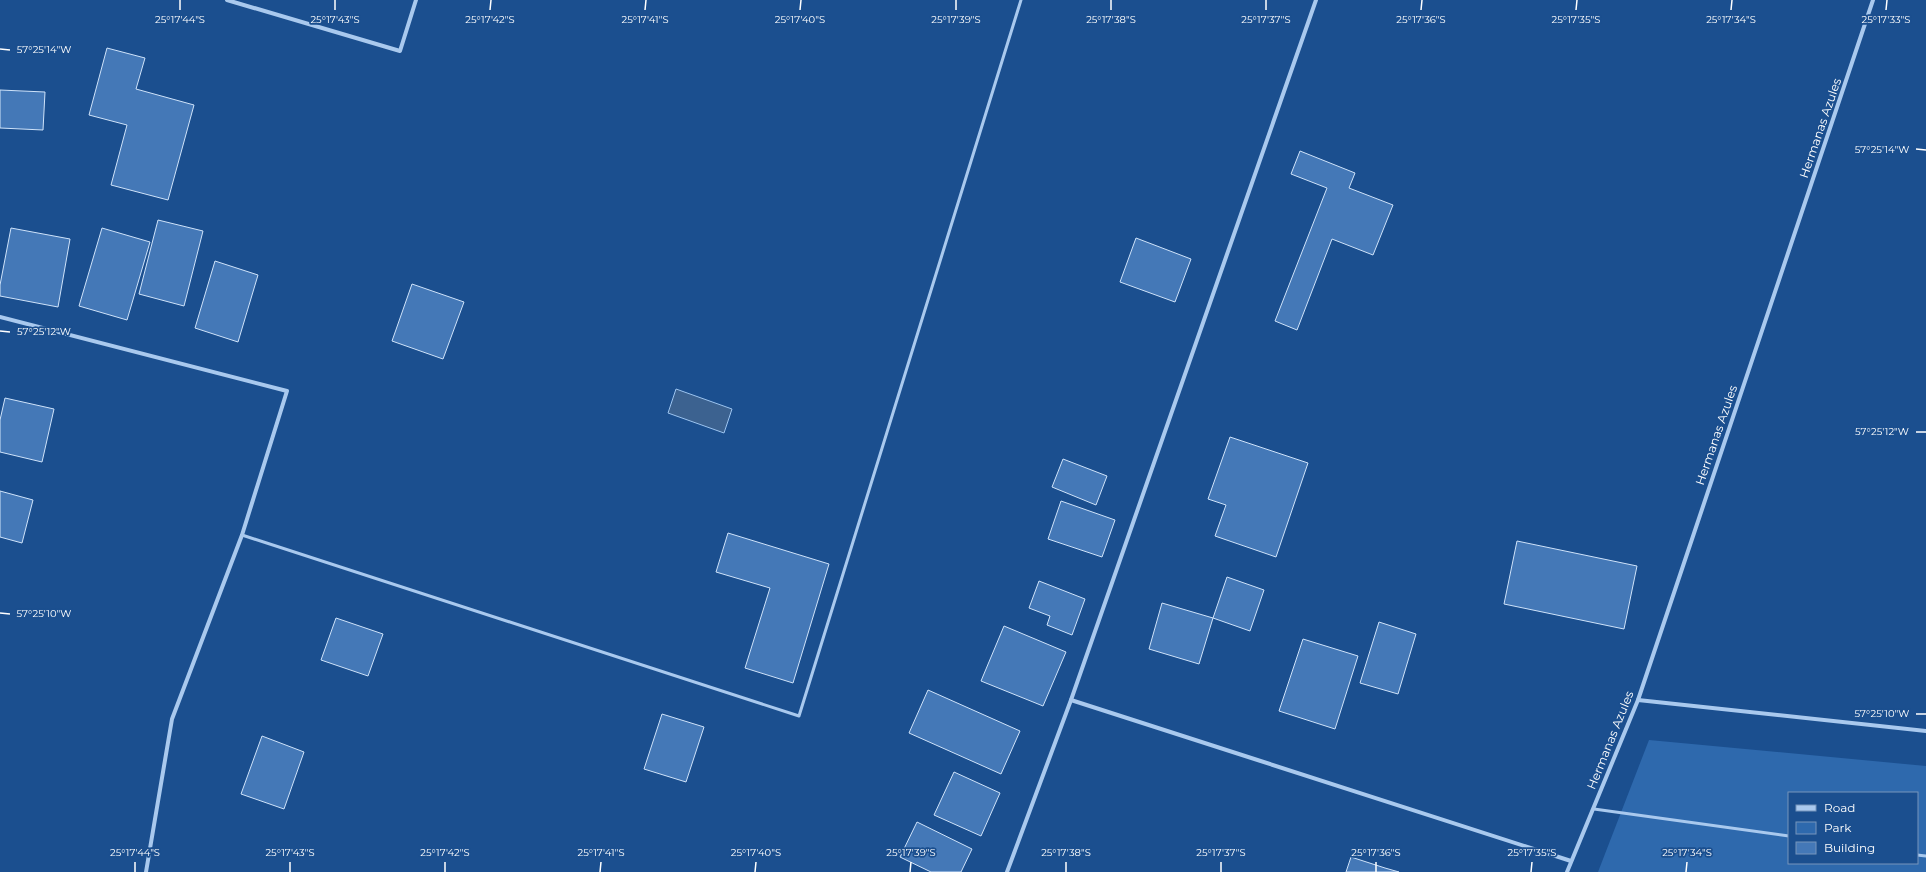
<svg xmlns="http://www.w3.org/2000/svg" width="1926" height="872" viewBox="0 0 1926 872" font-family="Montserrat,sans-serif">
<style>
.green{fill:#2e69ad;fill-rule:evenodd}
.water{fill:#3c6290;stroke:#9cc4f0}
.building{fill:#4478b7;stroke:#cfe3fa}
.lines{fill:none;stroke-linecap:round;stroke-linejoin:round}
.lane{stroke:#a9c9ee;stroke-width:3}
.street{stroke:#a9c9ee;stroke-width:4}
.ticks{fill:none;stroke:#fff;stroke-width:1.5}
.labels{text-anchor:middle;dominant-baseline:central;stroke-width:3.5;stroke-linejoin:round;paint-order:stroke}
.street-label{font-size:12px;fill:#fff;stroke:#1b4f8f}
.ticks-label{font-size:10px;text-anchor:middle;fill:#fff;stroke:#1b4f8f;stroke-width:3.5;stroke-linejoin:round;paint-order:stroke}
</style>
<rect width="100%" height="100%" fill="#1b4f8f"/>
<!-- green -->
<path class="green" d="M1649 740 1926 766V872H1598ZM1789 793H1917V863H1789Z"/>
<!-- water -->
<path class="water" d="M676 389 732 409 724 433 668 413Z"/>
<!-- building -->
<g class="building">
<path d="M107 48 145 58 136 89 194 105 168 200 111 185 127 125 89 115Z"/>
<path d="M0 90 45 92 43 130 0 128Z"/>
<path d="M1300 151 1355 173 1349 188 1393 205 1373 255 1332 239 1297 330 1275 321 1327 188 1291 174Z"/>
<path d="M158 220 203 231 184 306 139 294Z"/>
<path d="M11 228 70 239 58 307 0 296V285Z"/>
<path d="M102 228 150 242 127 320 79 306Z"/>
<path d="M1136 238 1191 259 1175 302 1120 282Z"/>
<path d="M215 261 258 275 238 342 195 328Z"/>
<path d="M412 284 464 302 443 359 392 341Z"/>
<path d="M5 398 54 409 42 462 0 452V420Z"/>
<path d="M1230 437 1308 463 1276 557 1215 536 1226 505 1208 499Z"/>
<path d="M1063 459 1107 476 1096 505 1052 487Z"/>
<path d="M0 491 33 500 22 543 0 537Z"/>
<path d="M1061 501 1115 520 1102 557 1048 539Z"/>
<path d="M728 533 829 564 793 683 745 668 770 588 716 572Z"/>
<path d="M1517 541 1637 566 1624 629 1504 604Z"/>
<path d="M1227 577 1264 590 1250 631 1213 618Z"/>
<path d="M1039 581 1085 599 1072 635 1047 625 1050 616 1029 608Z"/>
<path d="M1162 603 1213 618 1199 664 1149 649Z"/>
<path d="M336 618 383 634 368 676 321 660Z"/>
<path d="M1379 622 1416 634 1398 694 1360 683Z"/>
<path d="M1004 626 1066 652 1043 706 981 681Z"/>
<path d="M1303 639 1358 656 1335 729 1279 711Z"/>
<path d="M928 690 1020 731 1001 774 909 733Z"/>
<path d="M662 714 704 727 686 782 644 769Z"/>
<path d="M262 736 304 752 284 809 241 794Z"/>
<path d="M954 772 1000 793 981 836 934 815Z"/>
<path d="M917 822 972 849 961 872H931L900 857Z"/>
<path d="M1351 857 1385 868 1399 872H1346Z"/>
</g>
<g class="lines">
<!-- lane -->
<g class="lane">
<path d="M242 535 799 716 1021 0"/>
<path d="M1594 809 1789 836"/>
<path d="M1917 855 1926 856"/>
</g>
<!-- street -->
<g class="street">
<path d="M227 0 400 51 416 0"/>
<path d="M0 317 287 391 242 535 172 719 146 872"/>
<path d="M1071 700 1571 861"/>
<path d="M1638 700 1926 731"/>
<path d="M1007 872 1071 700 1316 0"/>
<path d="M1567 872 1638 700 1873 0"/>
</g>
</g>
<!-- ticks -->
<path class="ticks" d="M180 10V0M335 10V0M490 10 491 0M645 10 646 0M800 10 801 0M956 10V0M1111 10V0M1266 10V0M1421 10 1422 0M1576 10 1577 0M1731 10 1732 0M1886 10 1887 0M0 49 10 50M1916 149 1926 150M0 331 10 332M1916 432H1926M0 613 10 614M1916 714H1926M135 872V862M290 872V862M445 872V862M600 872 601 862M755 872 756 862M910 872 911 862M1066 872V862M1221 872V862M1376 872V862M1531 872 1532 862M1686 872 1687 862"/>
<g class="labels">
<!-- street labels -->
<g class="street-label">
<text transform="translate(1820 128) rotate(-71)">Hermanas Azules</text>
<text transform="translate(1716 435) rotate(-71)">Hermanas Azules</text>
<text transform="translate(1610 740) rotate(-68)">Hermanas Azules</text>
</g>
</g>
<g class="ticks-label">
<text x="1111" y="23">25°17'38"S</text>
<text x="1266" y="23">25°17'37"S</text>
<text x="180" y="23">25°17'44"S</text>
<text x="335" y="23">25°17'43"S</text>
<text x="490" y="23">25°17'42"S</text>
<text x="645" y="23">25°17'41"S</text>
<text x="800" y="23">25°17'40"S</text>
<text x="956" y="23">25°17'39"S</text>
<text x="1421" y="23">25°17'36"S</text>
<text x="1576" y="23">25°17'35"S</text>
<text x="1731" y="23">25°17'34"S</text>
<text x="1886" y="23">25°17'33"S</text>
<text x="44" y="53">57°25'14"W</text>
<text x="1882" y="153">57°25'14"W</text>
<text x="44" y="335">57°25'12"W</text>
<text x="1882" y="435">57°25'12"W</text>
<text x="44" y="617">57°25'10"W</text>
<text x="1882" y="717">57°25'10"W</text>
<text x="135" y="856">25°17'44"S</text>
<text x="290" y="856">25°17'43"S</text>
<text x="445" y="856">25°17'42"S</text>
<text x="601" y="856">25°17'41"S</text>
<text x="756" y="856">25°17'40"S</text>
<text x="911" y="856">25°17'39"S</text>
<text x="1066" y="856">25°17'38"S</text>
<text x="1221" y="856">25°17'37"S</text>
<text x="1376" y="856">25°17'36"S</text>
<text x="1532" y="856">25°17'35"S</text>
<text x="1687" y="856">25°17'34"S</text>
</g>
<!-- legend -->
<rect x="1788" y="792" width="130" height="72" fill="#1b4f8f" stroke="#7695bc"/>
<rect x="1796" y="805" width="20" height="6" fill="#a9c9ee" stroke="#7695bc"/>
<text x="1824" y="812" font-size="12" fill="#ffffff">Road</text>
<rect x="1796" y="822" width="20" height="12" fill="#2e69ad" stroke="#7695bc"/>
<text x="1824" y="832" font-size="12" fill="#ffffff">Park</text>
<rect x="1796" y="842" width="20" height="12" fill="#4478b7" stroke="#7695bc"/>
<text x="1824" y="852" font-size="12" fill="#ffffff">Building</text>
</svg>
